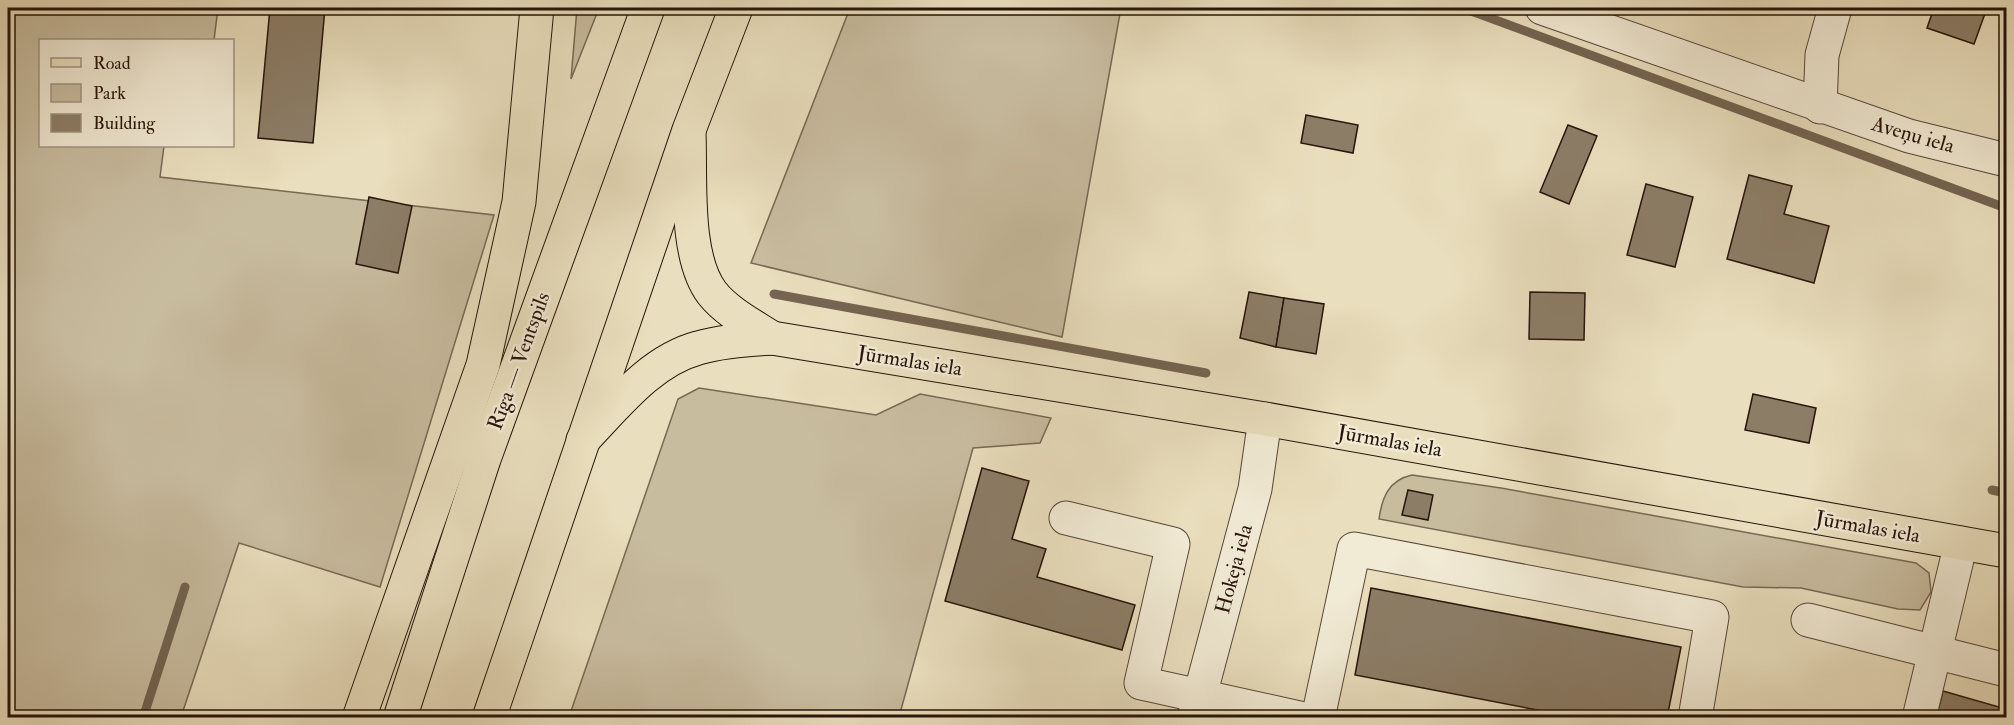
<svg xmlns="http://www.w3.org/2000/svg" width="2014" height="725" viewBox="0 0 2014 725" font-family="'IM FELL Double Pica',serif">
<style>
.green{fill:#c8bc9f;stroke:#786854;stroke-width:1.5}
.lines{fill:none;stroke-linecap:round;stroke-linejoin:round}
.stream{stroke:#746451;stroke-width:9}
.building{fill:#8c7d67;stroke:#27140a;stroke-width:1.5}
.minor-casing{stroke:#584637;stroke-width:35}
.major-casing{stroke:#27140a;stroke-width:35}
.highway-casing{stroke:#27140a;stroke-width:35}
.minor{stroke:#f1ead4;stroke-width:33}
.major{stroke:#e9debd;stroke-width:33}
.highway{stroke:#e9debd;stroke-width:33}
.labels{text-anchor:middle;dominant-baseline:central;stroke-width:5;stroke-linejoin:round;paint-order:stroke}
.street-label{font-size:21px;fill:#27140a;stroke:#f1ead4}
</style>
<rect width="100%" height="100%" fill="#e9debd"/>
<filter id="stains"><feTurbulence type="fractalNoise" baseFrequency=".00333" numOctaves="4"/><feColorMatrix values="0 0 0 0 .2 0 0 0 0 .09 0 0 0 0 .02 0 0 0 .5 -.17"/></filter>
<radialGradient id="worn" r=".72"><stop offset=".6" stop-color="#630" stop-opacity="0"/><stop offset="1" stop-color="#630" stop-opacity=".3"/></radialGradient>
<!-- green -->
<g class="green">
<path d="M8 8H218L214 40H40V146H164L160 177 494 215 380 587 239 543 181 717H8Z"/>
<path d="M577 8H599L571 79Z"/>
<path d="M850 8H1121L1062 337 751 263Z"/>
<path d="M699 388 876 415 920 394 1051 418 1040 443 973 448 899 717H569L678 399Z"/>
<path d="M1412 475 1501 488 1916 563 1929 573 1931 592 1920 610 1898 609 1801 588 1743 587 1379 519C1382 497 1389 480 1412 475Z"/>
</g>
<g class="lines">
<!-- stream -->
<g class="stream">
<path d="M1463 8 2006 208"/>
<path d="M774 294 1206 373"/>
<path d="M1992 490 2006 493"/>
<path d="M143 718 185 587"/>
</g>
</g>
<!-- building -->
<g class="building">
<path d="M270 8H325L313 143 258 138Z"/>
<path d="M1934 8H1987L1974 44 1927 28Z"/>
<path d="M1306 115 1358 125 1353 153 1301 143Z"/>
<path d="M1568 125 1597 136 1569 204 1540 192Z"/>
<path d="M1749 175 1792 186 1784 214 1829 226 1814 283 1727 259Z"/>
<path d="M1646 184 1693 197 1675 267 1627 255Z"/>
<path d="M369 197 412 206 398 273 356 264Z"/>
<path d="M1249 292 1284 298 1276 347 1240 338Z"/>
<path d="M1530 292 1585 293 1584 340 1529 339Z"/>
<path d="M1284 298 1324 304 1316 354 1276 347Z"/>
<path d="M1753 394 1816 408 1809 443 1745 430Z"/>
<path d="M982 468 1029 481 1012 539 1046 549 1037 577 1135 605 1122 650 945 601Z"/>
<path d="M1408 490 1433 495 1428 520 1402 515Z"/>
<path d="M1371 588 1681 647 1667 718H1579L1355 675Z"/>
<path d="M1943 691 2006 709V718H1936Z"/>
</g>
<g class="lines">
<defs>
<g id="minor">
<path d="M1542 8 1909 136 2006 160"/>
<path d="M1820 107 1822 55 1835 8"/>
<path d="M1066 518 1173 544 1141 683 1300 718"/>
<path d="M1808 620 2006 670"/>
<path d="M1194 718 1255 489 1265 419"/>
<path d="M1318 718 1354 549 1712 617 1695 718"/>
<path d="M1919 718 1961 543"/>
</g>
<g id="major">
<path d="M689 133C691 178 684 256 712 293 727 312 752 325 772 338"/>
<path d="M583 440C616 406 650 361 698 348 721 341 747 340 772 338L1265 419 2006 551"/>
</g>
<g id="highway">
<path d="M359 718 483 365 519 202 537 8"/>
<path d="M400 718 484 459 648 8"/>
<path d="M489 718 689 130 736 8"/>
</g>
</defs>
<!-- minor casing -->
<use href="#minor" class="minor-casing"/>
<!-- major casing -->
<use href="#major" class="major-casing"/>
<!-- highway casing -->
<use href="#highway" class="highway-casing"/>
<!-- minor -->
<use href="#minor" class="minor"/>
<!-- major -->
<use href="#major" class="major"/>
<!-- highway -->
<use href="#highway" class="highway"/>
</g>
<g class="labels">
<!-- street labels -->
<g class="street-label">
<text transform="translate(1913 135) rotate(16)">Aveņu iela</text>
<text transform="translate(519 361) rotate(-70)">Rīga — Ventspils</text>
<text transform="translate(910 361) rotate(9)">Jūrmalas iela</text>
<text transform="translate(1390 441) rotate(10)">Jūrmalas iela</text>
<text transform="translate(1868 527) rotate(10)">Jūrmalas iela</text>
<text transform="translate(1234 569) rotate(-75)">Hokeja iela</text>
</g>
</g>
<!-- margin -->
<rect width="2014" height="725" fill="none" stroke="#e9debd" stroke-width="30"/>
<rect x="9" y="9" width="1996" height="707" fill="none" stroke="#27140a" stroke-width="3"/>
<rect x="15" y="15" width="1984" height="695" fill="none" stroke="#27140a" stroke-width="1.5"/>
<!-- legend -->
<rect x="39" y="39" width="195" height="108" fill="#f1ead4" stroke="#a09483" stroke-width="1.5"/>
<rect x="51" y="58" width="30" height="9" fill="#e9debd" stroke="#a09483" stroke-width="1.5"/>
<text x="93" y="69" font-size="18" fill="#27140a">Road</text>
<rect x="51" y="84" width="30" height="18" fill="#c8bc9f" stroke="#a09483" stroke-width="1.5"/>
<text x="93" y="99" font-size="18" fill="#27140a">Park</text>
<rect x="51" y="114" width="30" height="18" fill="#8c7d67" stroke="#a09483" stroke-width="1.5"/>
<text x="93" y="129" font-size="18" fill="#27140a">Building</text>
<rect width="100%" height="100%" filter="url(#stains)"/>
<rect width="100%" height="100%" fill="url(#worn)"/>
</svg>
